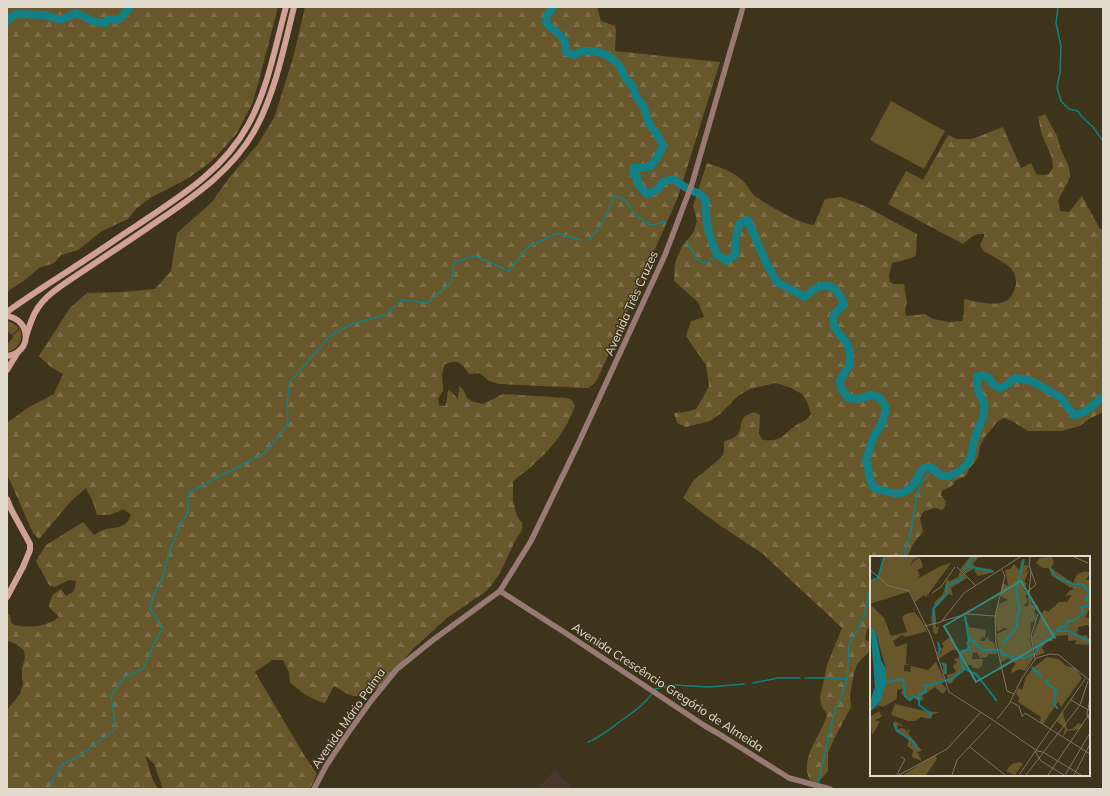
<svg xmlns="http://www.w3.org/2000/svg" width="1110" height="796" viewBox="0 0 1110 796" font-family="Mulish,sans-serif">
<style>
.education{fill:#4a382e}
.green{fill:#69572c}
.forest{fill:url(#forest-firs)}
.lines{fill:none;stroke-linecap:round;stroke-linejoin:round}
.stream{stroke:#128085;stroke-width:1.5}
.river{stroke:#128085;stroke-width:8}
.tertiary{stroke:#997973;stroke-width:5.5}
.secondary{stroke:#d1a096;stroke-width:6}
.labels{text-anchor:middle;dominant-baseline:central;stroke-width:3;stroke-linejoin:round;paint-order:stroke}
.street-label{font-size:12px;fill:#e2dbcd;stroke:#3e331b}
.inset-river{fill:none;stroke:#128085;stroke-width:2}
.inset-road{fill:none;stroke:#807662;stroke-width:1}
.view{fill:#398a81;fill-opacity:0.15;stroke:#398a81;stroke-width:2}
.inset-edge{fill:none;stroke:#e2dbcd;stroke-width:2}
</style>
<defs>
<pattern id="forest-firs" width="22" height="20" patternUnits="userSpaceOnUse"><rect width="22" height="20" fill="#69572c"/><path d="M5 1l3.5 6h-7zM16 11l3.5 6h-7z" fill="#7e6f49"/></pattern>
</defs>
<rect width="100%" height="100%" fill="#3e331b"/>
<!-- education -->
<path class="education" d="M555 770 573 789H537Z"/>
<!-- green -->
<g class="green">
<path d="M891 101 945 131 924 169 870 140Z"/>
<path d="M7 321 13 323 19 328 12 335 7 331Z"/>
<path d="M20 329C24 340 18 350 7 352V344L14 337 12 336Z"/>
</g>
<!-- forest -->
<g class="forest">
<path d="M7 7H278L258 84 252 104 237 133 216 157 208 164 187 179 150 198 137 208 128 219 102 231 78 250 61 255 54 263 39 268 26 279 7 292Z"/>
<path d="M305 7H597L601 21 615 26 616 30 615 51 720 62 678 197 598 378 594 384 588 388 499 384 489 381 480 373 469 374C462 363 456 358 444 365L442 375 443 391 438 399 439 405 445 406C448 400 446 395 449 389L458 399 459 386 463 389 467 398 471 401 483 404 503 394 566 398 572 400 575 406C567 429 552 448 534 464 527 471 519 475 513 482V500L517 516 522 523V530L515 541 501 571 491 586 485 592 447 618 412 650 379 689C372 690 369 693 364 695 351 699 345 692 334 686L325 703C310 699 302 693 290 682L289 672 283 660H272L255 672 304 755 317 774 310 789H163L154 764 145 755 153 780 158 789H7V710L20 694 23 684 22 677V668L25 658 24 651C20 646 13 642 7 641V613L10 615 11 623C22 629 40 627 51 622 54 621 56 619 59 617L49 607C51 596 52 594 61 589L66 596 74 591 76 581 69 580 55 587 49 585 36 561 46 545 83 522 94 535C97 533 100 531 103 530 116 526 125 530 131 515L124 509 110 515H97L93 502 86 488 71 501 39 539 33 533 7 474V423L29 407 54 394 63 374 51 367 39 356 70 308 87 293 122 292 155 289 171 271 177 233 212 202 229 178 258 144 274 118 293 58Z"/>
<path d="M1045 114 1057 136 1061 150 1069 167 1070 176 1068 182 1058 200 1060 211 1069 212 1082 196 1100 229H1103V412L1089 419 1080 426 1061 431H1028L1012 421 1004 418 998 421 984 438 980 446 978 458 969 469 967 474 964 477 958 479 955 481 953 485 942 491 941 495 946 502 945 507 942 510 935 508 924 511 920 518 923 532 913 544 907 557H871V624L867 630 865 639 871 643V650L857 664 854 673 850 695 851 707 834 739 828 753V771L818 783 810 780C798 758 822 736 827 714L822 707 820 698 827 665 842 628 763 554 718 524 683 498 693 481 716 462 723 455 724 450V441C728 440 733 439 736 436 746 426 734 419 754 412L760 415 759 434 763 440C784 442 783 433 798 424 804 421 806 421 811 414L807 402 802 394 791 388 776 383 750 389 738 396 720 414 710 421 686 427 677 423 674 413 685 412 696 409 702 399 709 386 706 365 686 336 691 321 704 317 698 302 674 281 675 263 682 246 693 233 697 221 693 206 707 163C719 167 732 171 741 179 747 184 750 192 755 196 766 204 801 225 814 225L825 199 841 197 865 206 898 224 917 234 916 255C912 259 899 261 892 263L889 275 890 282 894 284H904L907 302 905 308 906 316 925 314 933 319 939 320 950 322 962 321C966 312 962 305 965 299 977 302 1000 308 1010 298 1013 294 1015 289 1016 284 1017 266 1001 262 989 254 987 253 985 252 983 251 983 251 981 246 980 245L985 234C974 233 971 238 963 244L888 204 906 171 923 180 948 135 957 139H972L1003 127 1021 168 1031 163 1036 174 1042 175 1049 174 1053 167 1052 158 1042 135 1038 117Z"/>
</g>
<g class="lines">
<!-- stream -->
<g class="stream">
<path d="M1058 7 1056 23 1061 46 1060 72 1057 87 1061 101 1069 109 1078 111 1081 116 1093 127 1103 141"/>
<path d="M589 240 600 227 615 196 624 199 638 217 651 225 666 222"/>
<path d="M687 242 698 260 705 263 718 255"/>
<path d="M901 557 904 556 911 530 918 492 921 482 934 470"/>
<path d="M805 678H830L847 679"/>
<path d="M753 683 778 678H800"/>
<path d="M655 689 674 685 709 687 744 684"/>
<path d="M588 742C601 737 611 728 622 720 632 713 643 706 651 695"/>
<path d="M818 783 835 710 842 695 847 679 849 644 855 636 864 616 871 585"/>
<path d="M51 789 52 781 63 764 78 757 116 729 111 696 124 678 144 668 154 644 163 628 150 608 154 594 161 583 170 550 182 522 188 512V493L265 453 288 424 287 401 290 382 329 337 352 324 385 315 402 300 427 303 451 283 454 263 475 256 509 271 527 248 557 233 577 239 581 240"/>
</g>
<!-- river -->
<g class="river">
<path d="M553 7 547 15 546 22C551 30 561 33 565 42 566 45 566 49 566 52L575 55C588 46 608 53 618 64 623 71 624 80 632 85L636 97 643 105 650 126 656 132 663 146 660 153 651 166 642 168H634L633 174 638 177 637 183 647 194 657 190 663 182 669 180H675L680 184 690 190 700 194 705 199 707 225 710 236 715 250 718 255 726 261 735 255C734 243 736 234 740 223L748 220 766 263 777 282 805 297C821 281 835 280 844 304L833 316V324L840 335 847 343 850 351V364L840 380 841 389 849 398 857 399 873 395 880 398 885 406 886 410 881 425 874 436 866 459 870 478 874 488C894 494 907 499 918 477 920 474 921 469 925 468 936 463 935 479 949 476 957 474 966 467 970 459 972 454 972 447 974 441 977 428 986 417 984 403 983 400 981 398 980 395 977 389 977 384 977 377L981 375 989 378 993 384 999 388 1005 386 1015 378 1032 381 1060 397 1074 415C1085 414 1094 404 1103 397"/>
<path d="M7 21 15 14 45 15 61 20 76 13 95 22 105 23 109 19 119 20 130 7"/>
</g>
<!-- tertiary -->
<g class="tertiary">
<path d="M500 591 567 634 705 726 719 734 789 778 830 789"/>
<path d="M314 789 326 766 348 733 371 701 397 669 433 640 500 591 531 541 579 442 665 255 692 184 743 7"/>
</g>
<!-- secondary -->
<g class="secondary">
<path d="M7 312C33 293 61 276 88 258 104 248 120 236 136 226 179 197 222 172 248 125 268 89 275 47 286 7"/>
<path d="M7 316C32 320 32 353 7 356"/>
<path d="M26 337C33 312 39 301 61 286 90 266 120 247 149 227 190 199 234 171 257 126 276 89 284 47 294 7"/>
<path d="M7 370 18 352"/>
<path d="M7 499 11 509 30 544V550L23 567 7 597"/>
</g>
</g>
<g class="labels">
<!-- street labels -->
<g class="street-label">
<text transform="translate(631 303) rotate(-66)">Avenida Três Cruzes</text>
<text transform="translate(668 687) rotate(33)">Avenida Crescêncio Gregório de Almeida</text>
<text transform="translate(348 718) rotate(-55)">Avenida Mário Palma</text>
</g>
</g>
<!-- overview -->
<g transform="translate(870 556)">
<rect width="220" height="220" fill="#3e331b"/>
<path d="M14 1H48L42 5 41 9 44 5 50 1 47 3 50 2 53 11 47 14 50 20 45 24 71 10 81 7 56 41 54 39 45 46 40 35 0 48V25L8 22ZM193 156 197 173H203L208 167 213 169 210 173 197 175 193 181 195 172 187 165ZM150 206 153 208 145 219 136 215 142 208Z" fill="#69572c"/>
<path d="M100 1H109L103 8 106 11 95 18 90 13ZM182 1 184 6 181 12 203 27 207 18 216 15 220 17 216 24H220V52L215 61H212L220 62V73L218 69 208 71 207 77 210 80 217 79 220 89 205 88 206 84 198 85V79L186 80V83L182 82 183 85 176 86 172 92 175 97 166 100 162 82 173 55 176 54 178 56 189 46H197L202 39 195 40 200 34H203L202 30 201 32 182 20 179 12H173L166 7 170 2ZM152 3 154 9 159 10 155 17 160 13 154 26 157 27 154 34 158 38 155 40 158 45 153 50H158L159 45 166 52 164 56 166 58V64L161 67 160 84 164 101 155 115 150 113 142 117 141 114 146 108 138 102 131 106 126 78 138 73 134 72 127 76 125 60 129 48 138 44 130 40 133 27 138 30 135 14 140 13 144 8 149 14ZM107 11 121 13 124 16 108 20 104 14ZM90 15 97 22 81 32 83 40 79 38 65 50 66 71H69L67 78H64L61 62 65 46 73 38 77 23 80 25 88 21ZM0 48 14 62 21 80 37 76 32 61 36 58 44 56 51 64 57 75 36 81 32 79 23 85 26 91 37 87 36 108 41 109H34V115L40 116 41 110 58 114 66 106 75 125 70 126 77 133 73 138 65 131 52 140 54 143 49 145 44 142 40 146 31 137 33 133 27 134V143L13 151 9 149 4 154 10 146 16 113 6 77 0 69ZM95 59 99 71 116 74 115 82 112 81 110 85H114L119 79 118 83 125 88 127 98H118L117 101 110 102 107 96 103 97 102 103H113L112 110 108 113 103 111 106 115 101 109H97L93 117 86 119 82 127 78 128 77 119 74 117 76 114 73 116V108L70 106 77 108V119L86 116 83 110 87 106 83 103 91 102H89L90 97 97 92 98 82ZM80 81 88 94H82L67 104V100L73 95 68 96 69 93 74 91 72 87ZM177 101 189 103 196 110 205 112 212 122 191 151 188 146 173 168 170 166 171 161 148 146 149 142 146 137 148 132 152 134 156 121 162 113ZM25 148 55 155 69 156 62 159 59 163 51 161 45 165H38L21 159ZM9 155 12 160 17 158 5 164 10 166 2 179 0 161ZM25 165 35 171 28 169 27 173 33 172 38 176 37 173 41 174 38 177 52 195 47 196 52 205 42 201 43 194 37 190 39 185 36 180 25 174 23 168ZM65 199 67 203 56 219H33Z" fill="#69572c"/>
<path d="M0 69 6 77 11 104 16 113V127L10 146 0 156V145L5 131Z" fill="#128085"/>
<path class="inset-river" d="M97 10 124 16M180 12 186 21 202 28H212L218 35M93 15 103 1M0 25 8 22 14 1M220 32 216 44 220 45M95 60 99 86M65 66 63 53 76 39 77 30 90 24 92 19M186 75H198L220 85M68 86 70 94 68 98M133 88 147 71V60L150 54 146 35 154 3M72 107 76 111 75 118M162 111 172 121M93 112 106 118 127 145M175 125 178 124 176 127 186 134 184 148 188 153M13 127 33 123 35 140 40 144 43 140 50 143 49 138 56 136 55 130 82 123 93 114 90 98 92 95 100 94 97 87 101 83 113 94H131L132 98 144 101 145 104 152 101 154 102 165 98 171 87 182 81 190 70 196 71 197 65H203L214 57 211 51 220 50M49 143V149L60 157 61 162M24 167 27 175 44 186 47 194"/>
<path class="inset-road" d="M204 1 218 7M220 2V15M87 11 105 29M0 14 19 30 39 35 61 80 79 136 126 166M132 14 135 20 125 60 126 87 137 135 144 138M158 35 166 29 159 9 160 1M159 35V44L167 50 169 56M159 36 161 15M62 37 71 31 85 11M72 65 97 58 125 60M55 70 71 66 94 37 150 1M165 103 161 80 168 58M220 143 217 158 220 165M201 144 220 155M141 146 149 150 152 160M152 161 155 157 220 198M127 163 139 148 152 122 166 102 180 98 189 99 220 125M126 166 167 195 173 196 211 219M100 191 135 219M165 195 171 205 194 219M66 199 77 193 111 156M27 219 35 203 31 201M29 219 66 199M82 219 87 204 121 168M149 219 215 123M156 219 210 149 218 125M178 219 220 157M195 219 220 177M204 219 220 188"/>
<path class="view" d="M151 25 184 81 106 126 74 70Z"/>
<rect width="220" height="220" class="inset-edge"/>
</g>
<!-- border -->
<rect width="1110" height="796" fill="none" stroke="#e2dbcd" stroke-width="16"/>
</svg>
